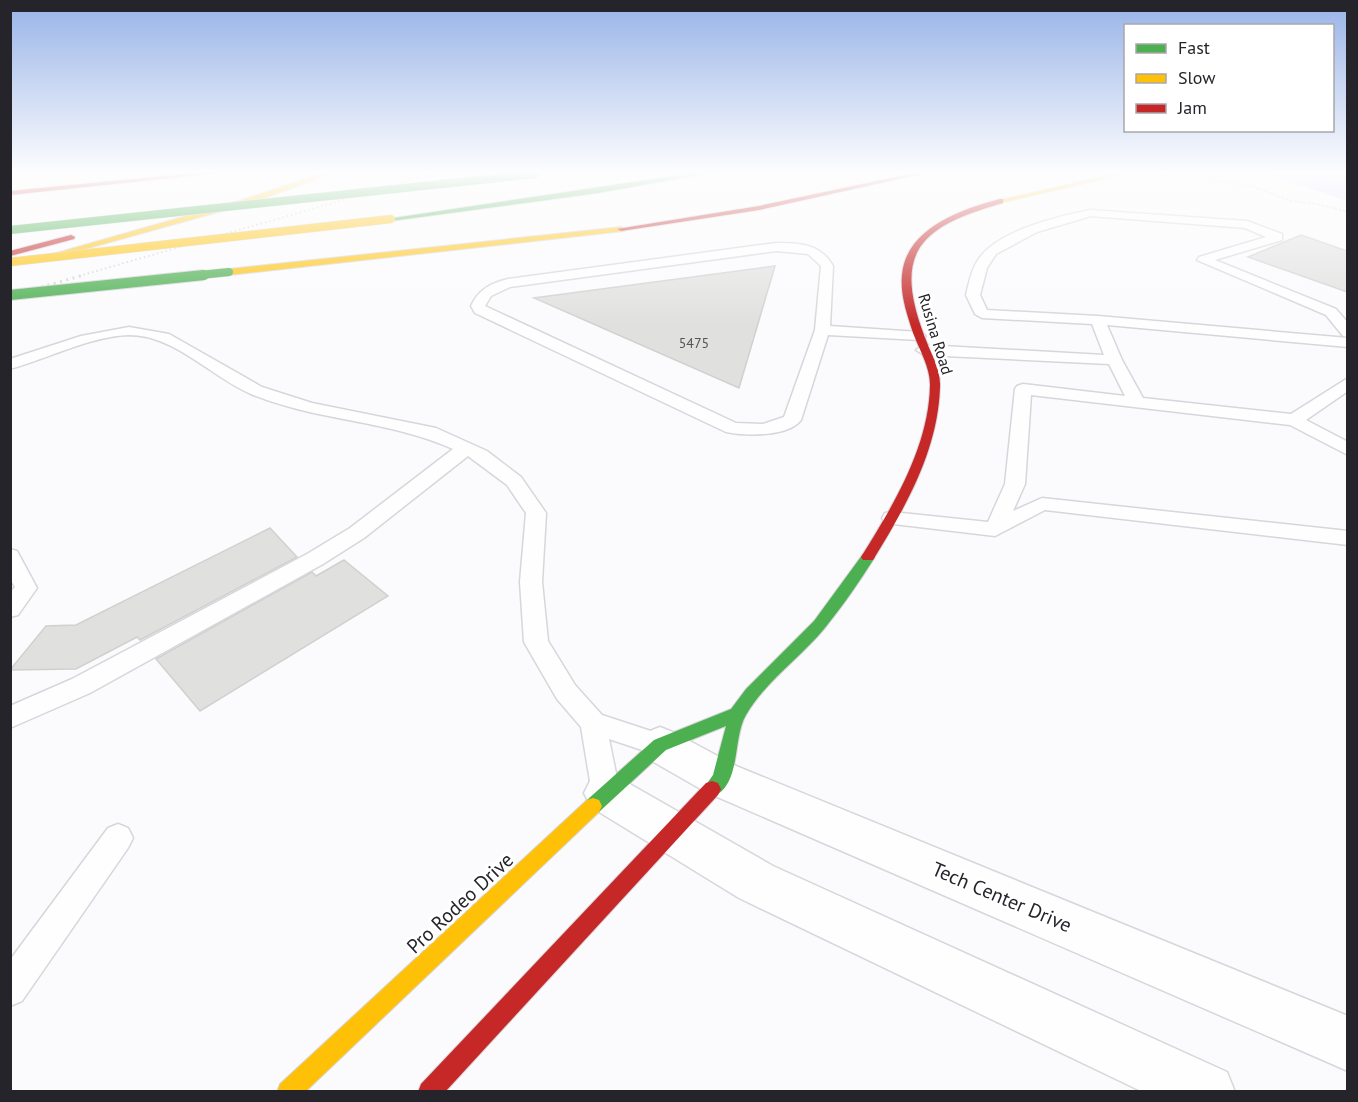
<svg xmlns="http://www.w3.org/2000/svg" width="1358" height="1102" viewBox="0 0 1358 1102" font-family="'PT Sans',sans-serif">
<style>
.green{fill:#e1dbf9}
.building{fill:#e0e1df;stroke:#d0d1cf;stroke-width:1.5}
.lines{fill:none;stroke-linecap:round;stroke-linejoin:round}
.lane-casing{stroke:#d7d6db;stroke-width:3}
.street-casing{stroke:#d7d6db;stroke-width:3}
.fast-casing{stroke:#d7d6db;stroke-width:2}
.slow-casing{stroke:#d7d6db;stroke-width:2}
.jam-casing{stroke:#d7d6db;stroke-width:2}
.path{stroke:#dfdfdf;stroke-width:2;stroke-dasharray:3 1.5;stroke-linecap:butt}
.lane{fill:#fefeff;fill-rule:evenodd}
.street{fill:#fefeff;fill-rule:evenodd}
.fast{fill:#4caf50;fill-rule:evenodd}
.slow{fill:#ffc107;fill-rule:evenodd}
.jam{fill:#c62828;fill-rule:evenodd}
.rail-far1{stroke:#d3d3d3;stroke-width:2;stroke-dasharray:1.5 3;stroke-linecap:butt}
.rail{stroke:#d3d3d3;stroke-width:3;stroke-dasharray:2 4.5;stroke-linecap:butt}
.fast-bridge-far1-casing{stroke:#d6d6d8;stroke-width:9;stroke-linecap:butt}
.fast-bridge-casing{stroke:#d6d6d8;stroke-width:12;stroke-linecap:butt}
.slow-bridge-casing{stroke:#d6d6d8;stroke-width:9;stroke-linecap:butt}
.fast-bridge-far1{stroke:#4caf50;stroke-width:8}
.fast-bridge{stroke:#4caf50;stroke-width:10}
.slow-bridge{stroke:#ffc107;stroke-width:8}
.labels{text-anchor:middle;dominant-baseline:central;stroke-width:6;stroke-linejoin:round;paint-order:stroke}
.number-label{font-size:14px;fill:#545358}
.street-label{font-size:16px;fill:#25242b;stroke:#fff}
.near-street-label{font-size:20px;fill:#25242b;stroke:#fff}
</style>
<rect width="100%" height="100%" fill="#fbfafc"/>
<!-- green -->
<path class="green" d="M1282 171H1347V201L1274 177Z"/>
<!-- building -->
<g class="building">
<path d="M1301 235 1347 251V292L1248 257Z"/>
<path d="M775 266 739 388 534 298Z"/>
<path d="M270 528 297 557 140 640 137 637 76 669 10 670 46 626 76 625Z"/>
<path d="M344 560 388 596 200 711 156 659 312 572 316 576Z"/>
</g>
<g class="lines">
<defs>
<g id="lane">
<path d="M1090 210 1247 221 1282 234V240L1215 260 1336 309 1348 323V337L1343 336 1326 315 1197 260 1199 257 1266 237 1245 228 1090 216 1081 219 1037 232 996 254 987 268 980 295 987 310 1098 316 1348 338V347L1107 325 1122 360 1143 398 1291 414 1348 378V391L1306 420 1348 442V455L1290 425 1031 395 1025 484 1013 511 1042 498 1348 531V545L1045 510 995 536 885 523 882 518 885 513 892 512 988 522 1005 484 1015 389 1017 386 1023 384 1125 396 1109 364 924 355 916 350 924 345 1104 355 1092 324 982 318 975 314 966 295C969 283 971 270 978 260 998 230 1057 217 1090 210Z"/>
<path d="M776 243C799 243 821 244 833 266L830 326 919 332 926 336 919 340 828 335 801 420C788 437 745 436 726 432L475 313 471 306C478 290 491 283 508 279ZM776 251 808 254 821 266 815 330 784 417 763 424 736 423 485 306 491 296 510 287Z"/>
<path d="M129 327 169 334 262 387 312 403 436 428 487 451 521 477 546 513 542 582 548 641 575 685 602 715 669 737 673 745 669 753 660 756 609 739 620 793 616 802 606 805 596 802 592 793 581 727 557 699 524 642 520 582 526 513 507 485 468 456 364 538 323 564 90 693 10 728V706L72 679 307 554 350 528 453 449C389 420 316 421 251 394 211 377 175 335 129 335 91 336 47 359 10 369V359L81 336Z"/>
<path d="M10 549 17 551 37 588 18 615 10 617V592L15 587 10 579Z"/>
<path d="M118 824 128 828 133 838 128 848 22 1001 10 1006V960L108 828Z"/>
</g>
<g id="street">
<path d="M660 727 675 733 736 766 1348 1016V1071L706 792 645 757 639 745 645 733Z"/>
<path d="M606 774 621 779 773 866 1227 1072 1235 1092H1143L739 898 591 807 584 793 591 779Z"/>
</g>
<g id="fast">
<path d="M707 171H721L598 193 391 221 387 219Z"/>
<path d="M868 552 875 557C860 581 842 607 824 629 800 658 765 682 746 715 732 738 742 786 712 797L706 795 703 789 713 775 726 726 666 750 599 812 593 814 587 812 584 806 587 800 654 740 731 709 746 689 814 621 863 554Z"/>
</g>
<g id="slow">
<path d="M329 171H338L251 203 53 258 46 256 245 199Z"/>
<path d="M544 171H560L535 176 532 174Z"/>
<path d="M1127 171H1138L1000 203 996 201Z"/>
<path d="M621 227 625 229 624 231 229 275 225 272 229 269Z"/>
<path d="M593 798 599 800 602 806 599 812 305 1092H277L280 1084 587 800Z"/>
</g>
<g id="jam">
<path d="M215 171H236L10 195V191Z"/>
<path d="M924 171H935L759 210 621 231 617 229 759 206Z"/>
<path d="M1000 199H1003V203C922 226 892 250 924 335 930 352 941 369 940 387 938 451 905 508 873 560H863L861 557C893 506 929 447 930 385 930 367 919 349 913 333 907 314 900 295 902 275 906 228 962 209 1000 199Z"/>
<path d="M71 235 75 237 74 239 10 256V251Z"/>
<path d="M712 781 718 783 721 789 718 795 445 1092H418L421 1084 706 783Z"/>
</g>
</defs>
<!-- lane casing -->
<use href="#lane" class="lane-casing"/>
<!-- street casing -->
<use href="#street" class="street-casing"/>
<!-- fast casing -->
<use href="#fast" class="fast-casing"/>
<!-- slow casing -->
<use href="#slow" class="slow-casing"/>
<!-- jam casing -->
<use href="#jam" class="jam-casing"/>
<!-- path -->
<path class="path" d="M1160 177 1185 171 1214 180 1251 186 1292 201 1318 204 1348 212"/>
<!-- lane -->
<use href="#lane" class="lane"/>
<!-- street -->
<use href="#street" class="street"/>
<!-- fast -->
<use href="#fast" class="fast"/>
<!-- slow -->
<use href="#slow" class="slow"/>
<!-- jam -->
<use href="#jam" class="jam"/>
<!-- rail-far1 -->
<path class="rail-far1" d="M79 276 444 171"/>
<!-- rail -->
<path class="rail" d="M10 296 84 275"/>
<defs>
<g id="fast-bridge-far1">
<path d="M10 230 535 174"/>
<path d="M190 276 229 272"/>
</g>
<path id="fast-bridge" d="M10 295 204 275"/>
<path id="slow-bridge" d="M10 262 391 219"/>
</defs>
<!-- fast-bridge-far1 casing -->
<use href="#fast-bridge-far1" class="fast-bridge-far1-casing"/>
<!-- fast-bridge casing -->
<use href="#fast-bridge" class="fast-bridge-casing"/>
<!-- slow-bridge casing -->
<use href="#slow-bridge" class="slow-bridge-casing"/>
<!-- fast-bridge-far1 -->
<use href="#fast-bridge-far1" class="fast-bridge-far1"/>
<!-- fast-bridge -->
<use href="#fast-bridge" class="fast-bridge"/>
<!-- slow-bridge -->
<use href="#slow-bridge" class="slow-bridge"/>
</g>
<!-- sky -->
<linearGradient id="sky" x2="0" y2="1"><stop stop-color="#97b3e8"/><stop offset="0.53" stop-color="#fdfdfe"/><stop offset="1" stop-color="#fdfdfe" stop-opacity="0"/></linearGradient>
<rect width="1358" height="325" fill="url(#sky)"/>
<g class="labels">
<!-- number labels -->
<g class="number-label">
<text x="694" y="343">5475</text>
</g>
<!-- street labels -->
<g class="street-label">
<text transform="translate(936 334) rotate(73)">Rusina Road</text>
</g>
<!-- near-street labels -->
<g class="near-street-label">
<text transform="translate(1002 897) rotate(23)">Tech Center Drive</text>
<text transform="translate(460 903) rotate(-43)">Pro Rodeo Drive</text>
</g>
</g>
<!-- border -->
<rect width="1358" height="1102" fill="none" stroke="#25242b" stroke-width="24"/>
<!-- legend -->
<rect x="1124" y="24" width="210" height="108" fill="#ffffff" stroke="#a8a7aa" stroke-width="1.5"/>
<rect x="1136" y="44" width="30" height="9" fill="#4caf50" stroke="#a8a7aa" stroke-width="1.5"/>
<text x="1178" y="54" font-size="18" fill="#25242b">Fast</text>
<rect x="1136" y="74" width="30" height="9" fill="#ffc107" stroke="#a8a7aa" stroke-width="1.5"/>
<text x="1178" y="84" font-size="18" fill="#25242b">Slow</text>
<rect x="1136" y="104" width="30" height="9" fill="#c62828" stroke="#a8a7aa" stroke-width="1.5"/>
<text x="1178" y="114" font-size="18" fill="#25242b">Jam</text>
</svg>
